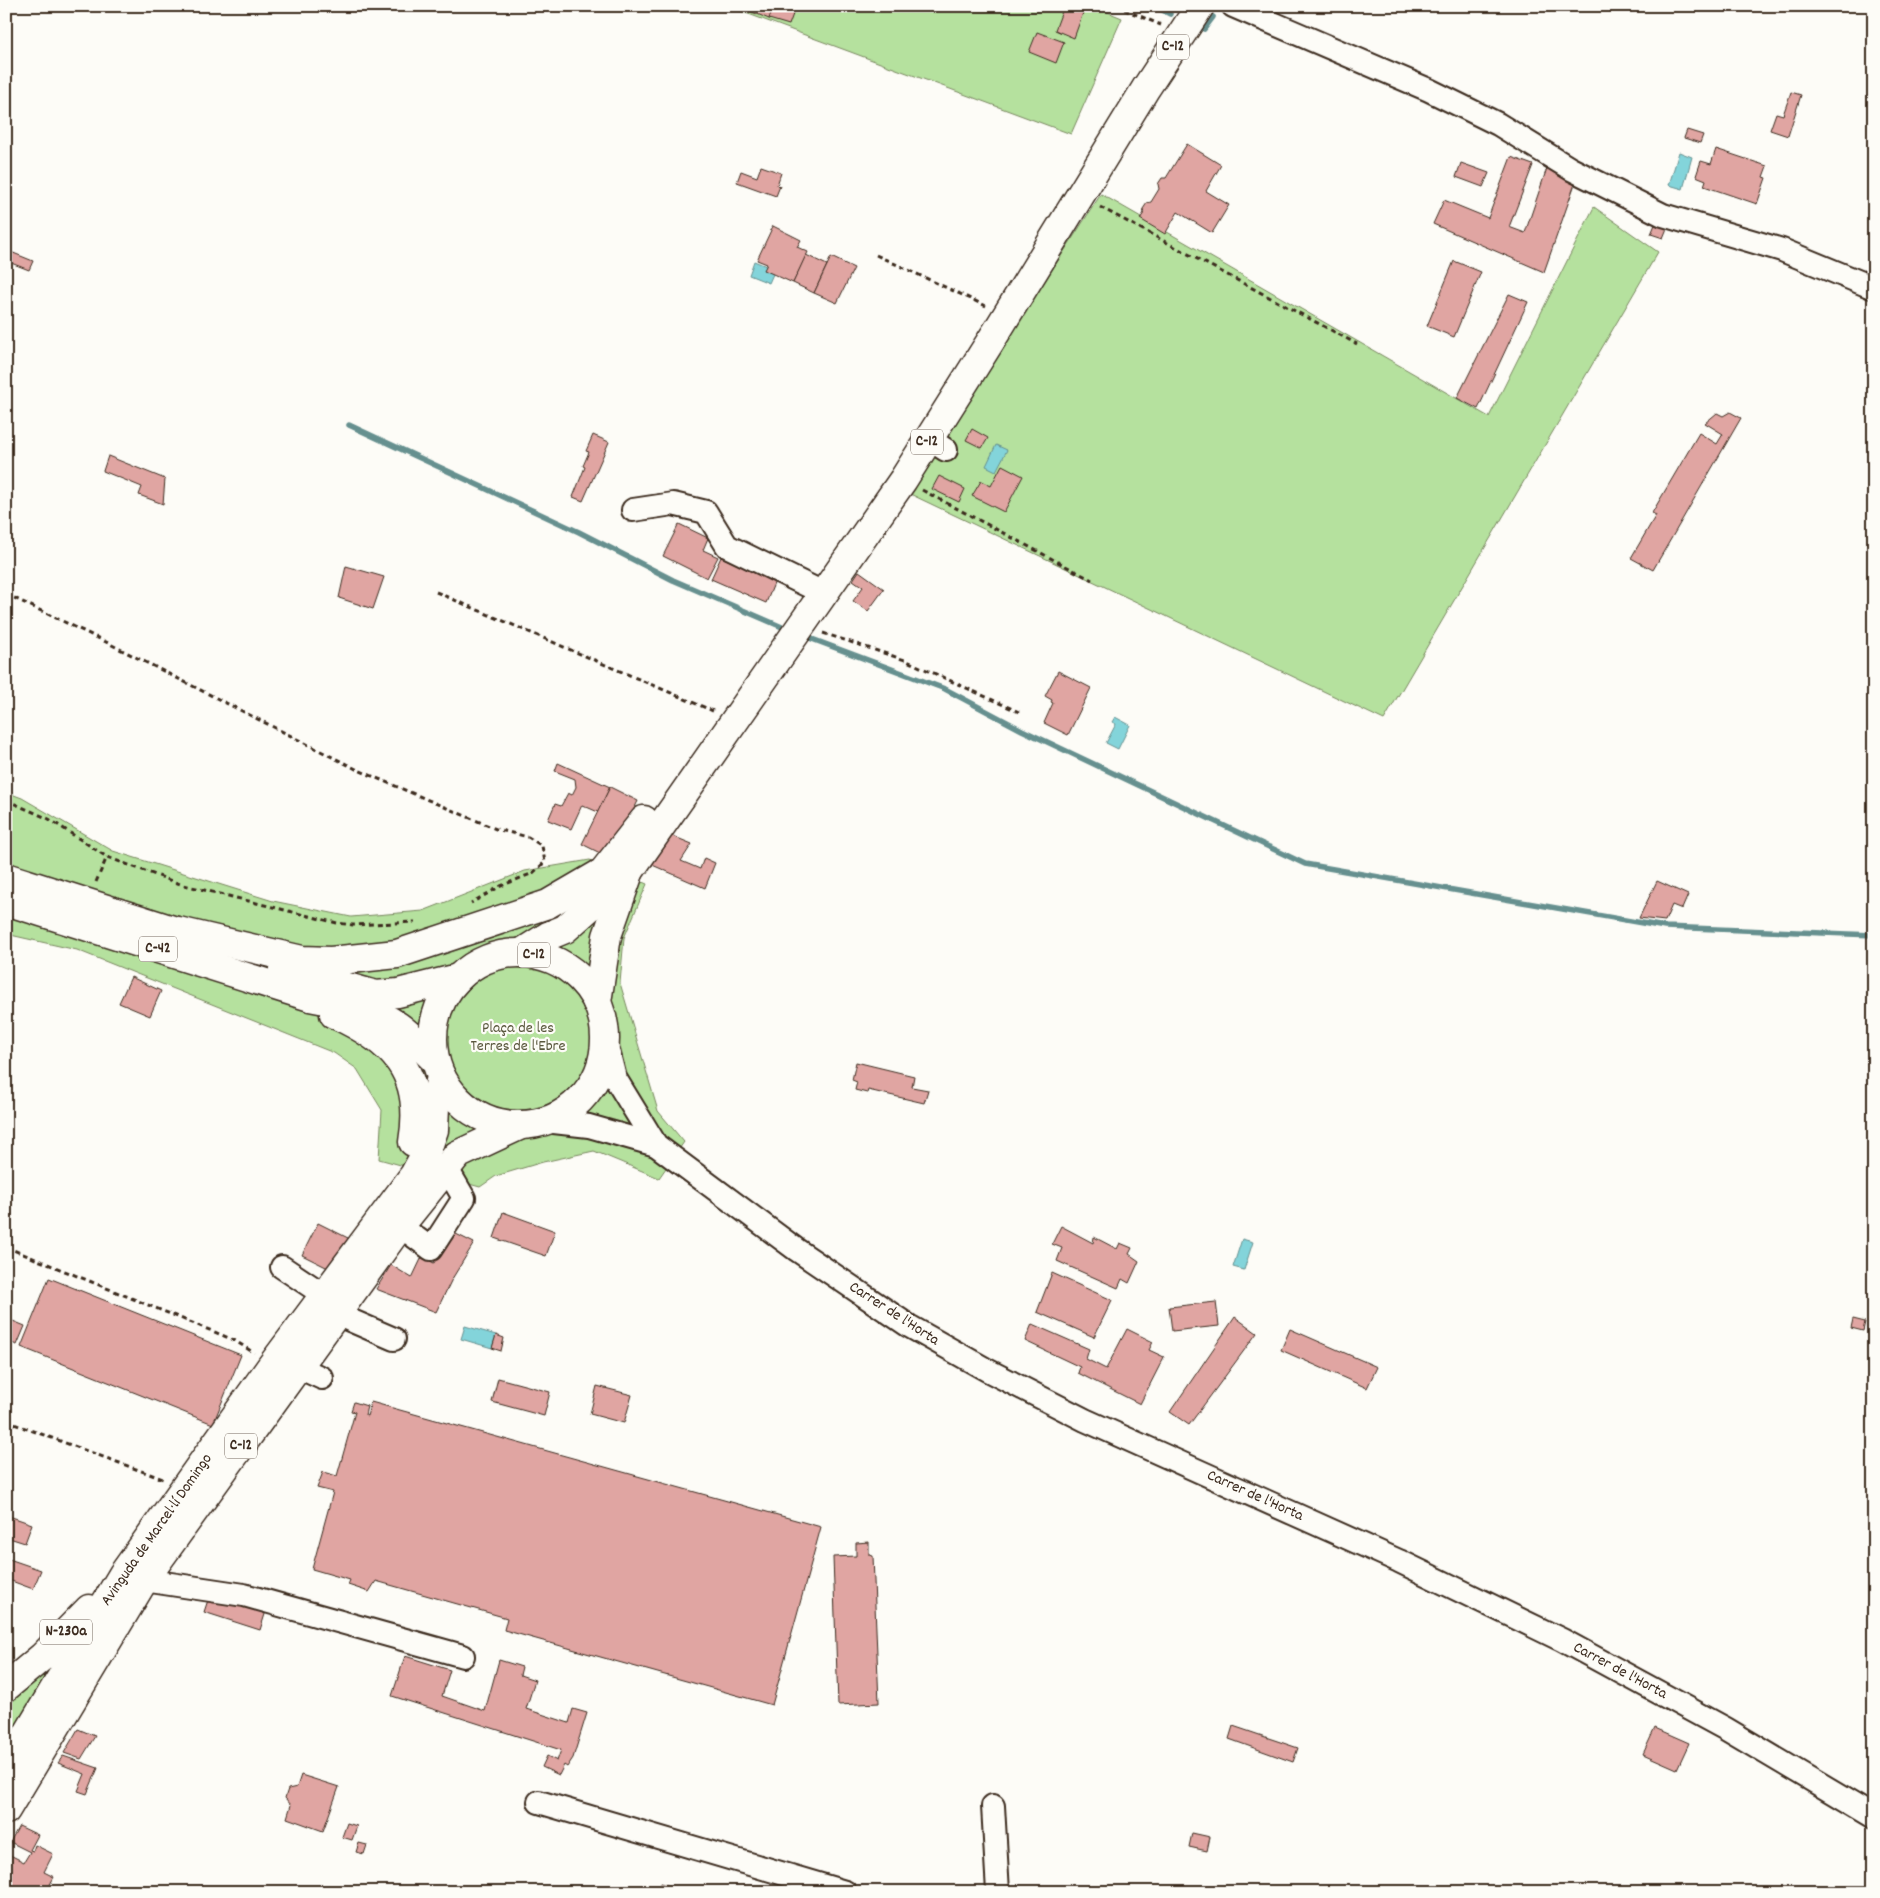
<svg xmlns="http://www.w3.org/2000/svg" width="1880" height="1898" viewBox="0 0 1880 1898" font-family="Dekko,sans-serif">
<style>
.green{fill:#b5e19e;stroke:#78865e}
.water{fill:#83d4da;stroke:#66908f}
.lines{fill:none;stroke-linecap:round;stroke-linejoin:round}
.stream{stroke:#66908f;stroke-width:5.5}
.building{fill:#e0a5a2;stroke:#3b2a1e}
.minor-casing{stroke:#3b2a1e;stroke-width:26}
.major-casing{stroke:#3b2a1e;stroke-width:31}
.path{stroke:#3b2a1e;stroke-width:3;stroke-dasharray:5 4;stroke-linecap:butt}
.minor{stroke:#fdfcf7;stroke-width:22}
.major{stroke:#fdfcf7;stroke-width:28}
.labels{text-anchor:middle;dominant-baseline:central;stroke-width:4.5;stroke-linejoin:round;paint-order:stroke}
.shield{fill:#fdfcf7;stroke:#75695f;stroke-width:1}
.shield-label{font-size:15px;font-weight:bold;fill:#3b2a1e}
.park-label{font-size:16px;fill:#5a583e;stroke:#fdfcf7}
.street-label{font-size:16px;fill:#3b2a1e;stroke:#fdfcf7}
</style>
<rect width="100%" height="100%" fill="#fdfcf7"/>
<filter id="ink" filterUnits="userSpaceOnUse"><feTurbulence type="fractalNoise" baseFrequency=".02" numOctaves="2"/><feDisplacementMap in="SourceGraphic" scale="10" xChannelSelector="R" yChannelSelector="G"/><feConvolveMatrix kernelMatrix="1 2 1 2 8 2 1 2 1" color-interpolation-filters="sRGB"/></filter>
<g filter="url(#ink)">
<!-- green -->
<g class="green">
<path d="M727 6H1093L1122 18 1071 134Z"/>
<path d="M1101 194 1489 417 1594 207 1658 252 1384 720 908 493Z"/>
<path d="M6 792 22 798 113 851 273 901 351 917 423 911 525 871 590 860 647 884 624 938 620 983 658 1111 684 1142 659 1178 594 1151 543 1162 496 1176 480 1187 379 1159 382 1110 357 1069 334 1053 77 950 6 934Z"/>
<path d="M81 1629 6 1751V1693Z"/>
</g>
<!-- water -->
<g class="water">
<path d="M1679 152 1692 157 1683 189 1669 185Z"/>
<path d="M754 261 766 266 773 274 769 283 749 275Z"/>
<path d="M996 445 1007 450 996 471 986 466Z"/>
<path d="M1115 717 1130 725 1118 749 1106 743 1116 724 1112 722Z"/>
<path d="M1242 1239 1253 1242 1244 1270 1233 1267Z"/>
<path d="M465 1326 496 1335 492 1348 461 1339Z"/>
</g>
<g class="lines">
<!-- stream -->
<g class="stream">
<path d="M1155 6 1170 14"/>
<path d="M1204 29 1213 17"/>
<path d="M349 425 579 532 673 580 789 630"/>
<path d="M804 636 945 689 1022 730 1305 864 1665 927 1874 935"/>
</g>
</g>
<!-- building -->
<g class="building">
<path d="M738 6H774L769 19Z"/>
<path d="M774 6H796L789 25 769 19Z"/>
<path d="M1064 6H1074L1084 10 1074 38 1055 30Z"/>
<path d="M1037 32 1064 42 1056 63 1029 52Z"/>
<path d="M1791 92 1801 95 1788 136 1770 130 1776 113 1783 115Z"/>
<path d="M1687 130 1703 135 1700 143 1684 138Z"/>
<path d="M1187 144 1221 165 1206 191 1229 205 1212 233 1178 212 1165 234 1140 219 1144 213 1143 209 1147 203 1151 202 1159 189 1158 184 1162 178H1166Z"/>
<path d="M1716 149 1767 166 1763 177 1766 178 1757 204 1704 186 1706 180 1696 176 1701 161 1711 164Z"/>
<path d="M1511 157 1533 165 1509 227 1525 233 1547 168 1577 178 1544 272 1433 224 1444 200 1488 218Z"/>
<path d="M1461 163 1489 173 1483 187 1456 177Z"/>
<path d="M761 166 781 173 777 185 780 186 776 196 737 182 741 171 757 177Z"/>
<path d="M1656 222 1668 226 1663 238 1651 234Z"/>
<path d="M773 226 801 240 797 247 808 252 793 283 764 270 767 264 757 260Z"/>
<path d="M6 250 33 261 29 270 6 261Z"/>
<path d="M806 255 827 265 814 293 793 283Z"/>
<path d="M831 257 854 268 837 303 814 293Z"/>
<path d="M1454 261 1481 272 1454 337 1427 326Z"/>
<path d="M1509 294 1528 302 1478 409 1457 398Z"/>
<path d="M1730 412 1741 418 1653 570 1631 558 1656 515 1652 513 1699 433 1717 444 1723 434 1705 423 1717 413 1723 416Z"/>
<path d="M972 429 988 438 982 448 966 440Z"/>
<path d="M593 435 609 442 583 501 573 497 585 467 583 466 589 452 586 451Z"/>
<path d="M108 456 165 479 163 504 139 495 142 487 103 471Z"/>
<path d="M1002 465 1023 476 1004 512 972 496 981 481 991 486Z"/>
<path d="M939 476 965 489 959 502 932 489Z"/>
<path d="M679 524 708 538 703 550 718 557 707 578 663 556Z"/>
<path d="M721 557 775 581 766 603 711 579Z"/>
<path d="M346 566 384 577 373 609 339 598Z"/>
<path d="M859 571 884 589 868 611 853 601 863 587 853 580Z"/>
<path d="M1058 671 1091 688 1068 735 1044 723 1053 703 1051 702 1052 700 1045 696Z"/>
<path d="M558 763 610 787 598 812 582 805 571 829 548 820 555 804 561 806 568 793 572 795 576 787 575 779 555 771Z"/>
<path d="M610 787 638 801 610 858 582 844Z"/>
<path d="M670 835 692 844 681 861 700 869 704 858 715 863 705 888 650 864Z"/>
<path d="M1657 881 1688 895 1682 909 1672 905 1665 921 1639 918Z"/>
<path d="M131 977 161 991 150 1016 119 1003Z"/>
<path d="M856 1062 914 1076 912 1087 928 1090 924 1103 868 1090 867 1093 855 1090 857 1082 852 1080Z"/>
<path d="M503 1212 555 1231 546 1256 494 1238Z"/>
<path d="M318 1223 350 1239 334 1271 302 1255Z"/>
<path d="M1061 1226 1093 1243 1094 1237 1117 1249 1120 1243 1132 1248 1129 1254 1139 1261 1129 1283 1122 1279 1118 1288 1057 1261 1062 1248 1052 1244Z"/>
<path d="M450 1231 474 1243 452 1279 436 1312 376 1289 391 1265 412 1278 422 1257 434 1263Z"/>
<path d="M1052 1273 1112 1300 1094 1337 1037 1312Z"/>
<path d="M49 1278 241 1355 213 1424 21 1347Z"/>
<path d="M1216 1302 1219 1326 1172 1331 1169 1307Z"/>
<path d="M1235 1317 1257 1333 1189 1425 1170 1412Z"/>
<path d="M8 1319 25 1326 17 1345 6 1341Z"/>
<path d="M1853 1319 1865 1322 1863 1331 1851 1328Z"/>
<path d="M1032 1324 1089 1349 1086 1359 1106 1369 1127 1329 1153 1342 1149 1350 1164 1357 1140 1404 1078 1373 1080 1367 1025 1341Z"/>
<path d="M1290 1329 1377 1367 1367 1388 1281 1350Z"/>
<path d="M496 1335 504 1338 501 1351 492 1348Z"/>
<path d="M498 1378 550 1392 544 1416 492 1402Z"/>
<path d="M597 1386 632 1395 624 1423 590 1414Z"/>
<path d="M354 1402 367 1406 365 1415 367 1416 371 1402 821 1527 772 1705 504 1630 507 1618 376 1581 369 1592 348 1585 350 1580 312 1569 333 1492 317 1488 323 1472 337 1476 355 1412 351 1411Z"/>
<path d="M6 1515 32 1524 25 1543 6 1537Z"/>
<path d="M869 1542V1555L873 1556 879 1703 838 1705 833 1557 856 1556V1543Z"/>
<path d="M6 1558 41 1570 33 1589 6 1579Z"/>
<path d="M210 1594 266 1611 260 1630 204 1612Z"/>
<path d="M405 1656 450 1670 442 1696 485 1711 499 1660 522 1667 520 1675 535 1680 526 1709 569 1723 573 1709 587 1713 573 1758 567 1767 564 1765 559 1775 542 1767 547 1756 557 1761 561 1750 392 1696Z"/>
<path d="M1233 1726 1298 1748 1293 1762 1229 1739Z"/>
<path d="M1655 1728 1689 1743 1677 1769 1643 1754Z"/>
<path d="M78 1729 95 1736 81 1759 64 1753Z"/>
<path d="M63 1756 98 1768 87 1794 78 1791 85 1774 58 1763Z"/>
<path d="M301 1775 339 1787 323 1831 287 1818 291 1805 285 1798 288 1789 297 1787Z"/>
<path d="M347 1823 357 1826 352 1840 342 1837Z"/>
<path d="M19 1826 38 1835 30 1850 33 1851 35 1845 53 1854 44 1872 54 1877 46 1892H16L6 1887V1853L24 1862 30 1852 10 1842Z"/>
<path d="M1192 1833 1210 1837 1207 1851 1189 1847Z"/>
<path d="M359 1843 367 1845 364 1854 356 1852Z"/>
<path d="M660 1883 690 1892H658Z"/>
</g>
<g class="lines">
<defs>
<g id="minor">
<path d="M1233 6 1429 90 1498 124 1571 169 1663 215 1782 250 1874 288"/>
<path d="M929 439 946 450"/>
<path d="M633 510 673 504 706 512 727 546 823 593"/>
<path d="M605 1039 615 1078 656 1145 797 1250 909 1326 987 1370 1085 1420 1399 1561 1562 1640 1726 1729 1874 1817"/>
<path d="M545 1121 589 1126 656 1145"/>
<path d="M400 1226 431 1249 464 1198 446 1167"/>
<path d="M282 1267 324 1295"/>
<path d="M336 1314 394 1339"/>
<path d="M298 1367 322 1378"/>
<path d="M144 1580 244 1595 463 1656"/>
<path d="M539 1802 845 1892"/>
<path d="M993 1806 998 1892"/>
</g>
<g id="major">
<path d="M6 877 195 937"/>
<path d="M6 901 310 997C340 1003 373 1008 398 1026 411 1035 423 1049 435 1060"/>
<path d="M178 931 302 960 331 961 397 954 548 904 603 872 644 820"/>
<circle cx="519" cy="1039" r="86"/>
<path d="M521 953 548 936 565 929 629 872 903 480 997 331 1146 88 1200 6"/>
<path d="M283 969 376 995 398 993 458 978"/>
<path d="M597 1002 607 936 629 873"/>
<path d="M334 1014C393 1041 425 1072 413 1142"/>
<path d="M6 1687 42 1657 89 1609"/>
<path d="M6 1770 123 1574 272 1365 414 1175 426 1153 434 1130 435 1106 441 1076"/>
<path d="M6 1810 144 1580 400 1226 457 1155 521 1125"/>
</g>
</defs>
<!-- minor casing -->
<use href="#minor" class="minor-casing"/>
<!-- major casing -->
<use href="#major" class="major-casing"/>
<!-- path -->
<g class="path">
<path d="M1116 6 1161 25"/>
<path d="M1100 207 1357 344"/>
<path d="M876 255 986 306"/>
<path d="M922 490 1092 580"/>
<path d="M436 592 713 711"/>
<path d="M6 594 104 641 358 770 496 829 528 837 542 846 545 862 533 873 501 886 471 903"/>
<path d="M823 633 905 660 1019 712"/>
<path d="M6 800 49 819 107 857 180 884 337 923 353 925 415 922"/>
<path d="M96 882 107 857"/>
<path d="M6 1247 234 1340 254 1353"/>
<path d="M6 1421 163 1479"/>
</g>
<!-- minor -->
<use href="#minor" class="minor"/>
<!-- major -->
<use href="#major" class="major"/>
</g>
</g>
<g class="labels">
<!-- shield labels -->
<g class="shield">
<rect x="1157" y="34.5" width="32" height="25" rx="4"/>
<rect x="911" y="429.5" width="32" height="25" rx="4"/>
<rect x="139" y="936.5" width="38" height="25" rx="4"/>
<rect x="518" y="942.5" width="32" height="25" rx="4"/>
<rect x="225" y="1433.5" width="32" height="25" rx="4"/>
<rect x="40" y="1619.5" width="52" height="25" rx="4"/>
</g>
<g class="shield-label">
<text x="1173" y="47">C-12</text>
<text x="927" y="442">C-12</text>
<text x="158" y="949">C-42</text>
<text x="534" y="955">C-12</text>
<text x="241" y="1446">C-12</text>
<text x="66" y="1632">N-230a</text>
</g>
<!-- park labels -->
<g class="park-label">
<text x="518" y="1028">Plaça de les<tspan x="518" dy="18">Terres de l'Ebre</tspan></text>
</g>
<!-- street labels -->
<g class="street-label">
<text transform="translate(894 1314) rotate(33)">Carrer de l'Horta</text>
<text transform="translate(1255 1496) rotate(24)">Carrer de l'Horta</text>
<text transform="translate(157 1530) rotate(-55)">Avinguda de Marcel·lí Domingo</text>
<text transform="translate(1620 1671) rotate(28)">Carrer de l'Horta</text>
</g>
</g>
<!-- margin -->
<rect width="1880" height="1898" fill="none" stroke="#fdfcf7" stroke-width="25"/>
<rect x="12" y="12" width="1855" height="1873" fill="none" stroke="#3b2a1e" stroke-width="2" filter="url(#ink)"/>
</svg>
